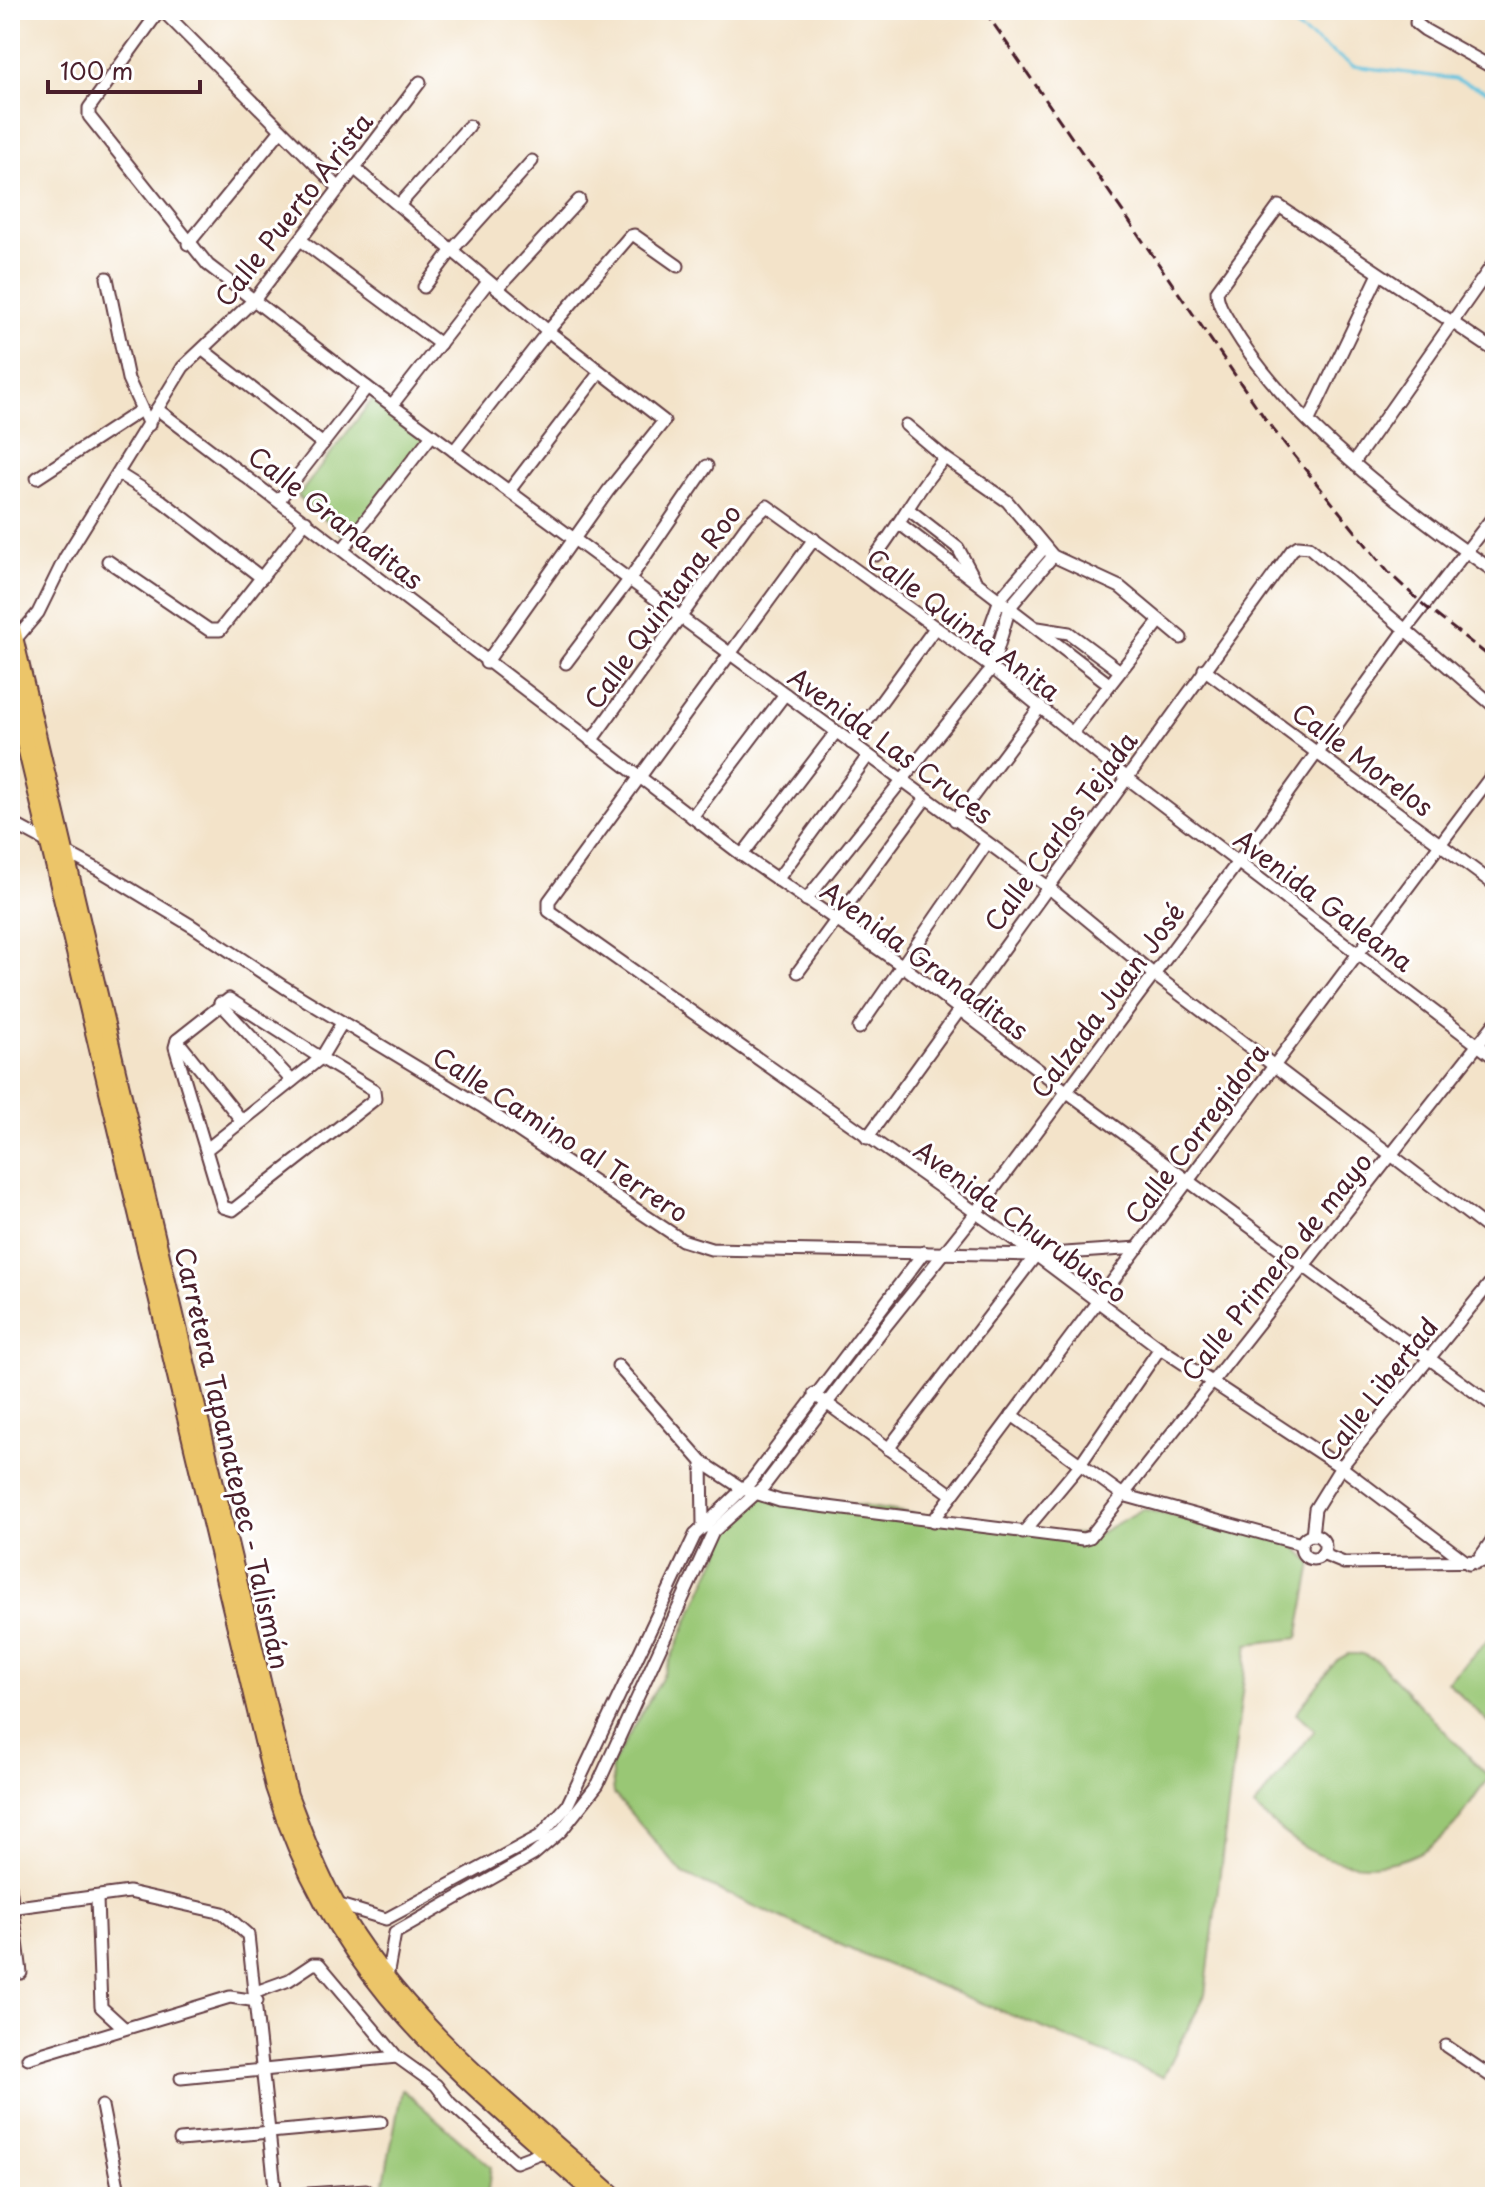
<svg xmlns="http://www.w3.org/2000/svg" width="1505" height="2207" viewBox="0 0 1505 2207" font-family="'Playpen Sans',sans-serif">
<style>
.green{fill:#99c775;stroke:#727350;stroke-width:2}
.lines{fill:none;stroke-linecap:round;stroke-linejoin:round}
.stream{stroke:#61c3e0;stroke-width:3}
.minor-casing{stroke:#633c43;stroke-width:15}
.highway-casing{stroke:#633c43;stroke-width:20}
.minor{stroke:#fff;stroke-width:11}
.highway{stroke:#ecc569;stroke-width:16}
.rail{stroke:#4a1f2b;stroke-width:3;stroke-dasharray:12 6;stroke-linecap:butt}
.labels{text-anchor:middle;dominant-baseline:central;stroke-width:6;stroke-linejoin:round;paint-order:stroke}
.street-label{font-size:26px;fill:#4a1f2b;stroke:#fff}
</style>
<rect width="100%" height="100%" fill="#fff"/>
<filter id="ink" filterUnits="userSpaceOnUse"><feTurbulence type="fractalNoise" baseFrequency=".0125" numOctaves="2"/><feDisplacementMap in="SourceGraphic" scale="16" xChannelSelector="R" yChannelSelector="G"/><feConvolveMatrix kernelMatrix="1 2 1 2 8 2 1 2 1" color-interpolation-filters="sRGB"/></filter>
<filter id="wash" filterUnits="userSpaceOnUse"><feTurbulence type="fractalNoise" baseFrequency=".006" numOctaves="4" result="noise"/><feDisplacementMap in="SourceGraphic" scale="32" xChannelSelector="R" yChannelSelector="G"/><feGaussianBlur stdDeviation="1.8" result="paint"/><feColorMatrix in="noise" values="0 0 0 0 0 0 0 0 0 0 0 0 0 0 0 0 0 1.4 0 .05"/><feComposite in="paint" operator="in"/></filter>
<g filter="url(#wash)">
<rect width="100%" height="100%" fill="#f3e3c9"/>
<!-- green -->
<g class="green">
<path d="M376 395 428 438 348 540 298 496Z"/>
<path d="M771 1492 1044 1534H1098L1143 1509 1294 1544 1312 1564 1298 1638 1248 1644 1205 1995 1163 2077 863 1955 683 1874 614 1794 611 1766 661 1680 738 1512Z"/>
<path d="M1495 1633V1729L1447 1682Z"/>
<path d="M1348 1654H1363L1376 1660 1490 1778C1474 1794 1466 1815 1449 1831 1408 1871 1350 1875 1302 1846 1285 1836 1269 1820 1254 1807L1315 1730 1296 1713 1337 1660Z"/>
<path d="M402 2089 491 2167 487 2197H381Z"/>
</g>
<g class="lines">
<!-- stream -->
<g class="stream">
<path d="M1164 10H1168"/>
<path d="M1226 10 1286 21 1353 66 1455 79 1495 94"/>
</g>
</g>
</g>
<g filter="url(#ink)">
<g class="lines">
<defs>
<g id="minor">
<path d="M1418 10 1416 23 1425 30 1495 69"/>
<path d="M1494 10H1495"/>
<path d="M354 168 548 331 664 421 608 491 486 663"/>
<path d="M339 188 165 13 157 14 89 108V116L208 265 367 387 1048 887 1152 973 1495 1234"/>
<path d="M400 204 469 126"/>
<path d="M302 241 440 344"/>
<path d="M188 244 281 130"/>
<path d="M107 278 128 379 149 425"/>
<path d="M424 287 452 250 532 161"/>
<path d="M497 289 579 200"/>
<path d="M203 350 323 444"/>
<path d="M1495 351 1279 206 1217 291C1217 304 1225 314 1231 325 1287 420 1405 509 1495 572"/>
<path d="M392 405 488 282"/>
<path d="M157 409 742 855 903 966 1066 1091 1495 1407"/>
<path d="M1309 420 1379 274"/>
<path d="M906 425 945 458 1007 501 1053 556 1120 587 1181 638"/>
<path d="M454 451 548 331 630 236 634 235 678 266"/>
<path d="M1354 462 1495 261"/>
<path d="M119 474 162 501 262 578"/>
<path d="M37 478 141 410"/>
<path d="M509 491 600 372"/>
<path d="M279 500 367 387"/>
<path d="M908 509 958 548 974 578"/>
<path d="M900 524 1109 684"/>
<path d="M814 539 549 901V911L1036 1255 1160 1348 1341 1467 1469 1564"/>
<path d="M343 549 432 435"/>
<path d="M876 555C901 523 917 488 945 458"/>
<path d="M108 561 209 630H220L306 521"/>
<path d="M1038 628 1069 633 1120 671"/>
<path d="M15 640 38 613 65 558 183 367 255 299 420 82"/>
<path d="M979 658 1000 599 1044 548"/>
<path d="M566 663 629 580 707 466"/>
<path d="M1204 669 1495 885"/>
<path d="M1072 733 1159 622"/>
<path d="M591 741 747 525 767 506 992 668 1126 777 1495 1058"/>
<path d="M851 743 935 628"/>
<path d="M692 817 785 694"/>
<path d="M955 820 1040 707"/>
<path d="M10 822 101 871 192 926 284 987 481 1106 682 1240 711 1249 1036 1255 1138 1248"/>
<path d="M742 855 836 732"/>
<path d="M777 880 868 756"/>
<path d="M806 900 992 668 1010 607 1053 556"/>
<path d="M798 972 926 798"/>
<path d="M220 1003 292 1081"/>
<path d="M859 1028 987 843"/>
<path d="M177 1040 242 1121"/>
<path d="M867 1138 1292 550 1298 546 1309 547 1495 707"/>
<path d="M207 1149 321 1058 374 1090 375 1099 233 1210 223 1207 175 1047 177 1040 229 999 321 1058 342 1023"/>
<path d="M618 1366 702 1462 703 1524 706 1527"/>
<path d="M814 1394 951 1494"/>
<path d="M1012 1415 1123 1495 1301 1544"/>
<path d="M888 1449 1036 1255"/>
<path d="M702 1462 743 1489 780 1501 1083 1539 1090 1537 1495 1023"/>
<path d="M933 1521 1495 771"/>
<path d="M1023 1533 1079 1466 1160 1348"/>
<path d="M1312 1535 1315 1509 1341 1467 1495 1277"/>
<circle cx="1313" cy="1547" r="12"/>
<path d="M1322 1554 1344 1563 1495 1561"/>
<path d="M1476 1563 1495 1536"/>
<path d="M10 1886 21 1973"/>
<path d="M97 1899 101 2007 124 2028"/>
<path d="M336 1904 386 1919 540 1836 567 1806 695 1535 751 1481 924 1252"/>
<path d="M10 1908 129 1892 223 1913 248 1935 276 2197"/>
<path d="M387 1977 395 1933 533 1855 561 1831 598 1784 713 1532 764 1486 884 1328 976 1213 1238 862 1406 629 1495 514"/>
<path d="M256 1992 289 1980 313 1964H319L397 2057 436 2085 450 2103 516 2162 545 2151"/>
<path d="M1446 2046 1495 2079"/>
<path d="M28 2058 230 1997 257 2001"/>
<path d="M181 2078 397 2057"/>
<path d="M102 2106 120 2197"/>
<path d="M180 2140 381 2122"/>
<path d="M265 2197 366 2190"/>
</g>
<g id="highway">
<path d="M10 620 289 1795C303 1831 316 1868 335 1902 401 2021 516 2108 616 2197"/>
<path d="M10 680 274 1787C336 1981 452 2067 597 2197"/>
</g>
</defs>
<!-- minor casing -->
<use href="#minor" class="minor-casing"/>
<!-- highway casing -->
<use href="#highway" class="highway-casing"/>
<!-- minor -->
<use href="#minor" class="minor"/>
<!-- highway -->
<use href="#highway" class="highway"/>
<!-- rail -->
<path class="rail" d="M984 10 1268 423 1388 572 1426 607 1495 661"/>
</g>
</g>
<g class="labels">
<!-- street labels -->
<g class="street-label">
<text transform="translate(293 209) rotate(-52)">Calle Puerto Arista</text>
<text transform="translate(336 517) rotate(38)">Calle Granaditas</text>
<text transform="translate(662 606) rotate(-54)">Calle Quintana Roo</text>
<text transform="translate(964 624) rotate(37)">Calle Quinta Anita</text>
<text transform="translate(891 745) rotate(36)">Avenida Las Cruces</text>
<text transform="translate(1363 759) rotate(37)">Calle Morelos</text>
<text transform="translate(1060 831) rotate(-54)">Calle Carlos Tejada</text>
<text transform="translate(1324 900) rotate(37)">Avenida Galeana</text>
<text transform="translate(925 960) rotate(36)">Avenida Granaditas</text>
<text transform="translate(1107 1000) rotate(-53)">Calzada Juan José</text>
<text transform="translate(1196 1133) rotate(-53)">Calle Corregidora</text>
<text transform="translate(561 1134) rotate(33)">Calle Camino al Terrero</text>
<text transform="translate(1021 1221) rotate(36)">Avenida Churubusco</text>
<text transform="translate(1276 1266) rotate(-51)">Calle Primero de mayo</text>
<text transform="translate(1378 1389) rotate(-52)">Calle Libertad</text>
<text transform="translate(233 1458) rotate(77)">Carretera Tapanatepec - Talismán</text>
</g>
</g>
<!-- margin -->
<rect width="1505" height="2207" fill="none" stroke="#fff" stroke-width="40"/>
<!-- scale -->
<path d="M48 80v12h152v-12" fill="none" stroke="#4a1f2b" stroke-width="4"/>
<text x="60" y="80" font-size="24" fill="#4a1f2b" stroke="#ffffff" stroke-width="6" paint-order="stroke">100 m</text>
</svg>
